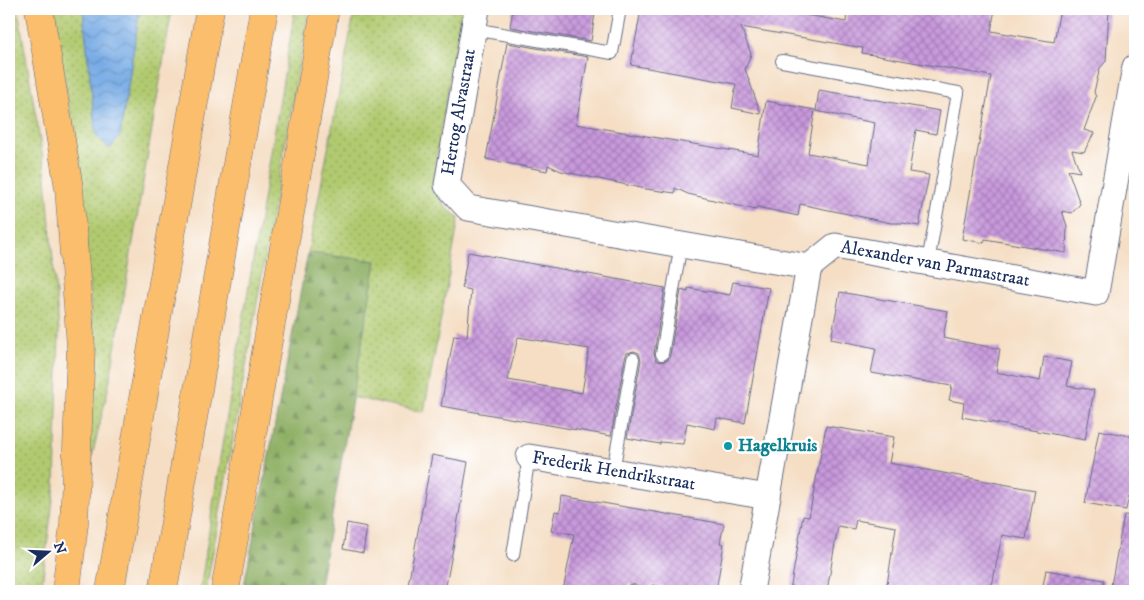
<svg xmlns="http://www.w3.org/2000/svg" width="1144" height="600" viewBox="0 0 1144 600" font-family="'IM FELL DW Pica',serif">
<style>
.grass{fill:url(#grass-dots);stroke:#667c66}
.forest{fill:url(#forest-firs);stroke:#546e60}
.water{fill:url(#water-waves);stroke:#4a6ea2}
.building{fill:url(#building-cross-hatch);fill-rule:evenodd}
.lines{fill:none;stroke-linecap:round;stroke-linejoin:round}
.lane-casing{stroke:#676c82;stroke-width:14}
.street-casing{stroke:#676c82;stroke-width:27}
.highway-casing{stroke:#676c82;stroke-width:29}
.lane{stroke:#fff;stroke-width:12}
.street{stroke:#fff;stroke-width:25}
.highway{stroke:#fabe6d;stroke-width:28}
.culture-dot{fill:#0f9aa8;stroke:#fff;stroke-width:2}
.labels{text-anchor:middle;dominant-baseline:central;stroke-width:5;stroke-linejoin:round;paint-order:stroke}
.street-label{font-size:18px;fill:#1b2f5e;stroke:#fff}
.culture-label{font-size:18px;font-weight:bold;fill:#0d838f;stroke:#fff;text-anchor:start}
</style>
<defs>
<pattern id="grass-dots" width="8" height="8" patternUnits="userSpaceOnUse" patternTransform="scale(1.25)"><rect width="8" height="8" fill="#b1ca6f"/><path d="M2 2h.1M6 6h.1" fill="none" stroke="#8fa45e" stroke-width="1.8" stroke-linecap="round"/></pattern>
<pattern id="forest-firs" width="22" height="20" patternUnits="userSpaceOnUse" patternTransform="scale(1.25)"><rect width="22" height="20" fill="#8cae62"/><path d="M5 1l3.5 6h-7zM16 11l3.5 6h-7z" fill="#728e54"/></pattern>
<pattern id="water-waves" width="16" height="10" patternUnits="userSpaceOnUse" patternTransform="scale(1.25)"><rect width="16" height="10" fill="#78ace5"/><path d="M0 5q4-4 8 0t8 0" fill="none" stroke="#628cbd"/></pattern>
<pattern id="building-cross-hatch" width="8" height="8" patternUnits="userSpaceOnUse" patternTransform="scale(1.25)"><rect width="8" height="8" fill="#c999dc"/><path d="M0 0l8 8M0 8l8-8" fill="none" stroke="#a27db6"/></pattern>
</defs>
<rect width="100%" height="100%" fill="#fff"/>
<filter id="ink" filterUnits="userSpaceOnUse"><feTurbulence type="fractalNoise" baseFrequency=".02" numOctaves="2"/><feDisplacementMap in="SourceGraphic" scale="10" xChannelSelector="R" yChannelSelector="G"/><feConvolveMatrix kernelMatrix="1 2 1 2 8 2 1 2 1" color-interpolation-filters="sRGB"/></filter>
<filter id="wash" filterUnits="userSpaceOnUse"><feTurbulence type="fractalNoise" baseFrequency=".0096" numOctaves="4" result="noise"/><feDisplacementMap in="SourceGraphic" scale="20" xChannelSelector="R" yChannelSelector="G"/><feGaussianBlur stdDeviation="1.12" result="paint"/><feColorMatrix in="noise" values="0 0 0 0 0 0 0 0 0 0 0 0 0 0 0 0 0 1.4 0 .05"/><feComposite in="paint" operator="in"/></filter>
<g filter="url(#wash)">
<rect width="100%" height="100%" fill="#f5dec4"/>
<!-- grass -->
<g class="grass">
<path d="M9 9H18L46 177 59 331 55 485 41 591H9Z"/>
<path d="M53 9H83L96 135 120 136 140 9H172L109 385 87 477 94 361 83 198Z"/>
<path d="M295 9H309L206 591H200L220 458Z"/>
<path d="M355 9H462L436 159 435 187 445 207 459 218 424 412 352 397 376 261 308 253Z"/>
</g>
<!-- forest -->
<path class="forest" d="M308 253 376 261 319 591H243Z"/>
<!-- water -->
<path class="water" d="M83 9H140L120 136 110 149 96 135Z"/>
<g id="blocks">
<!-- building -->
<g class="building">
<path d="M513 9H569L595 13 591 41 510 27Z"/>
<path d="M641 9H773L846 22 847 9H995L991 31 1054 42 1060 9H1109L1106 61 1100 68 1094 92 1096 97 1084 130 1094 133 1084 152 1072 150 1080 172 1068 170 1080 204 1072 213 1062 211 1067 226 1066 253 985 239 984 243 962 239 991 76 862 53 863 48 741 27 751 54 745 69 761 114 732 108 736 84 631 65Z"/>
<path d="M507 43 588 57 576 124 758 155 766 101 815 110 808 153 869 164 875 123 816 111 819 90 940 111 936 134 916 130 909 172 929 175 919 226 903 223H891L800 204 798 216 757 207 756 210 688 194 675 188V193L646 189 561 171 548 165 547 171 486 159Z"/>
<path d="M468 252 665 288 654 353 656 360 661 362 668 360 670 355 681 290 688 292V288L730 295 733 282 769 288 745 423 717 418 715 429 687 423 683 444 660 442V444L627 438 641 360 639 353 634 351 627 353 625 358 611 436 441 406 454 335 467 337 471 290 462 288ZM518 337 589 349 582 393 508 380Z"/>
<path d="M840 292 948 311 943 338 1000 349 996 372 1040 381 1044 357 1072 362 1067 386 1094 390 1085 440 962 417 964 403 949 400 952 386 871 373 876 348 831 339Z"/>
<path d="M826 426 894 437 889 463 1035 490 1026 539 1002 535 992 586 986 584 985 591H886L896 527 856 520 854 529 838 526 827 591H790L803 516 809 517Z"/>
<path d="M1099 430 1135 437V497L1129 496 1126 510 1085 503Z"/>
<path d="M432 455 468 462 454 543 445 591H407Z"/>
<path d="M562 496 724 524 720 543 724 544 716 591H686L652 585 651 588 629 584 628 591H563L574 534 551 531 555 511 560 512Z"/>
<path d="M1124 515 1135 516V591H1110Z"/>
<path d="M347 523 367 527 363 553 343 549Z"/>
<path d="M1046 570 1104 580 1103 591H1042Z"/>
</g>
</g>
</g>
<g filter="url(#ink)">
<use href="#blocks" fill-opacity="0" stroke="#676c82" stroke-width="1"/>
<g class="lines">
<defs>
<g id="lane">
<path d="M473 29 612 53 620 9"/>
<path d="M782 61 958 93 928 262"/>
<path d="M662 354 681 244"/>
<path d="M613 471 633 359"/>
<path d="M513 555 529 457"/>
</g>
<g id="street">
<path id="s1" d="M477 9 447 185 468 208 809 267 835 246 1096 293 1135 67"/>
<path id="s2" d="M529 457 768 497"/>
<path d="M751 591 809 267"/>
</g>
<g id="highway">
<path d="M39 9 69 188 81 347 74 524 66 591"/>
<path d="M110 591 210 9"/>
<path d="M163 591 264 9"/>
<path d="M225 591 325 9"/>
</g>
</defs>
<!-- lane casing -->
<use href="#lane" class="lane-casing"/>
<!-- street casing -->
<use href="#street" class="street-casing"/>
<!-- highway casing -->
<use href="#highway" class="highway-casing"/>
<!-- lane -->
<use href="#lane" class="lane"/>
<!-- street -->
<use href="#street" class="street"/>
<!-- highway -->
<use href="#highway" class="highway"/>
</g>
</g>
<!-- markers -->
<circle class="culture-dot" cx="728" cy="446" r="5"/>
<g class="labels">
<!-- street labels -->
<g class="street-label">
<text transform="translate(459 112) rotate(-80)">Hertog Alvastraat</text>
<text stroke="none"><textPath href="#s1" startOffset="691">Alexander van Parmastraat</textPath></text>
<text stroke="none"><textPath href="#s2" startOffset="86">Frederik Hendrikstraat</textPath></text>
</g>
<!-- culture labels -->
<g class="culture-label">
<text x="738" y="446">Hagelkruis</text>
</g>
</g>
<!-- margin -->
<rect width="1144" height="600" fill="none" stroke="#fff" stroke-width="30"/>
<!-- north arrow -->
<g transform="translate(48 552) rotate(71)" stroke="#ffffff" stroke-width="4" paint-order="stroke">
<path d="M0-4L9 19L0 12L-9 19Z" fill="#1b2f5e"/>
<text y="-8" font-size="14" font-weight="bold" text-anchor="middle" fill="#1b2f5e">N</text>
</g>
</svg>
